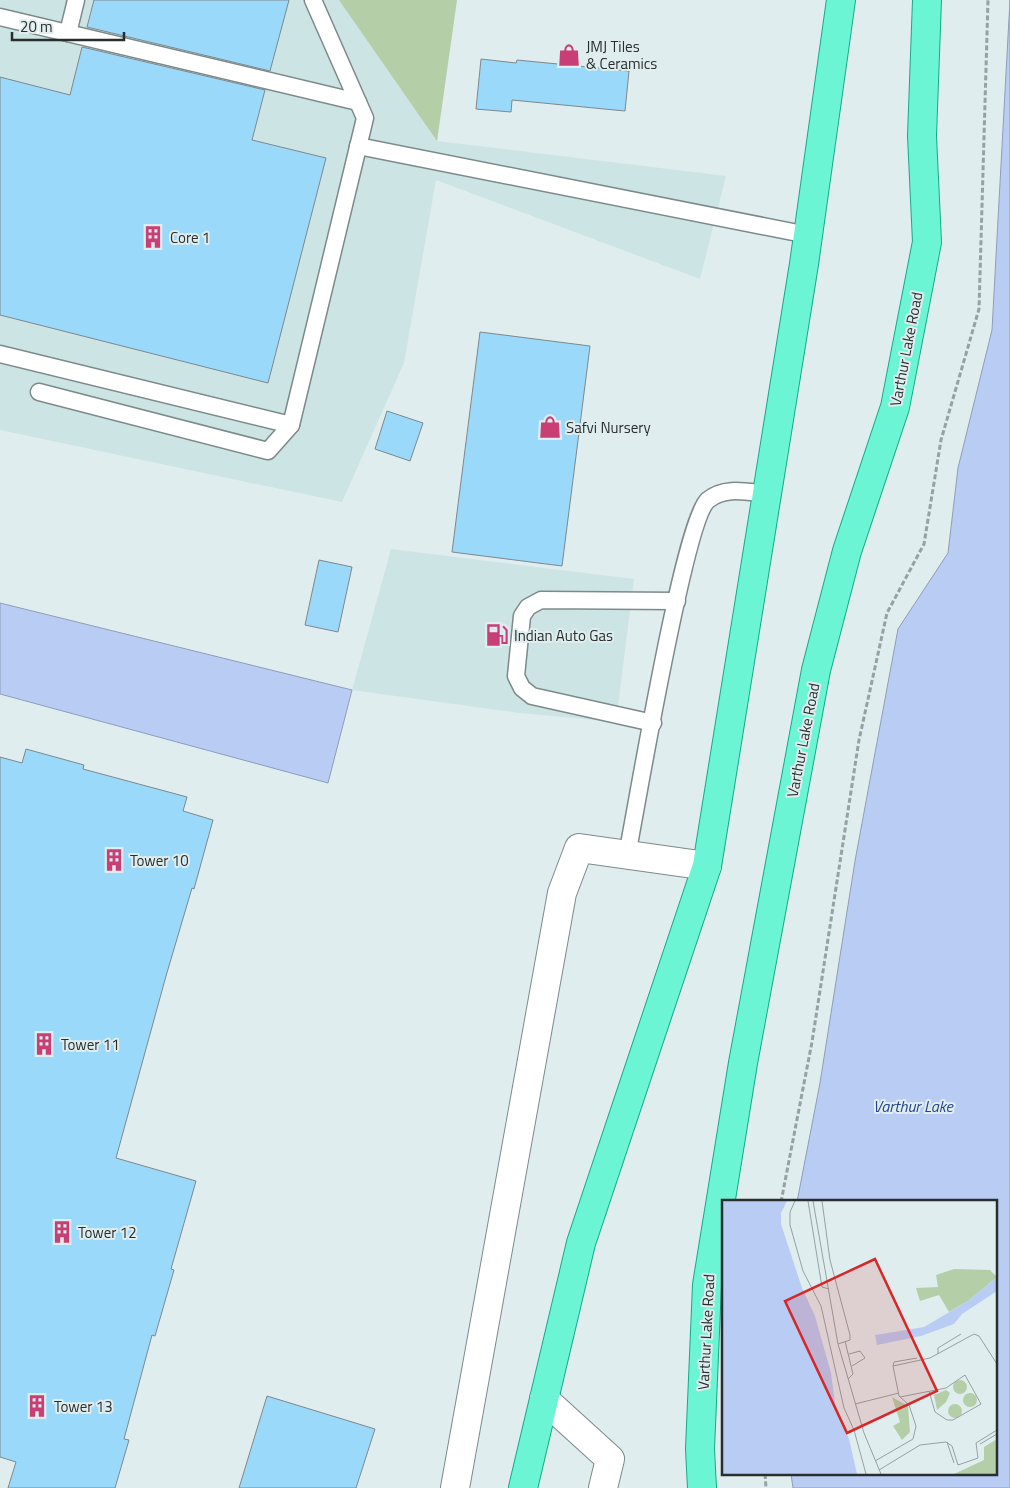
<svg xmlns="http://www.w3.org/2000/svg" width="1010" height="1488" viewBox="0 0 1010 1488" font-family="'Titillium Web',sans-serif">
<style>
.built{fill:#cde4e5}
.green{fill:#b4cfa8}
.water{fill:#b9cdf4;stroke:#8e9db9}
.building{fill:#9ad9fa;stroke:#7e888d}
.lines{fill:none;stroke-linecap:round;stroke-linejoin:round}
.service-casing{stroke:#7d8a8a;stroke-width:19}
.tertiary-casing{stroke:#7d8a8a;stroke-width:30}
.primary-casing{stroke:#14ab87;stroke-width:30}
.path{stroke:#96a1a1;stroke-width:3;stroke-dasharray:5 2.5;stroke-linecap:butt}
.service{stroke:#fff;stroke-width:16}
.tertiary{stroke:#fff;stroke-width:28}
.primary{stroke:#6cf5d4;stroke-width:28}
.labels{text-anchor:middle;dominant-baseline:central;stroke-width:4;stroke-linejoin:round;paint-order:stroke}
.poi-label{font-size:15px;fill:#282e2e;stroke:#e0edee;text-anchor:start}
.street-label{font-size:15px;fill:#282e2e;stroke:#e0edee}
.water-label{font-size:16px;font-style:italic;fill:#24438c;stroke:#e0edee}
.inset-road{fill:none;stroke:#96a1a1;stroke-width:1}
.view{fill:#d62828;fill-opacity:0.15;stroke:#d62828;stroke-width:2.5}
.inset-edge{fill:none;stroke:#282e2e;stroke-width:2.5}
</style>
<rect width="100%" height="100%" fill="#e0edee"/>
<!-- built -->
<g class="built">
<path d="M0 0H457L437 141 726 176 700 279 436 180 404 363 342 502 0 430Z"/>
<path d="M391 549 634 579 616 722 520 713 352 690Z"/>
</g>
<!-- green -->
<path class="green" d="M339 0H457L437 141Z"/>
<!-- water -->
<g class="water">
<path d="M1010 0V1488H793L791 1474H996V1202H797L820 1083 855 861 898 629 948 553 958 468 992 330Z"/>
<path d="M0 603 352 690 328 783 0 694Z"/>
</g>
<!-- building -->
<g class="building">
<path d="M94 0H289L270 71 87 27Z"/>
<path d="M82 47 265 90 252 140 326 158 268 383 0 315V77L70 95Z"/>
<path d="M481 59 516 63 517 60 629 71 625 111 512 100 511 112 476 109Z"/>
<path d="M480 332 590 346 562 566 452 552Z"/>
<path d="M387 411 423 423 410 461 375 449Z"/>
<path d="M319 560 352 567 338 632 305 625Z"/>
<path d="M26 749 84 765 83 769 187 797 183 811 213 820 194 889 192 888 166 976 116 1158 196 1181 171 1269 174 1270 155 1336 152 1335 124 1439 129 1440 115 1488H8L16 1462 0 1457V757L22 763Z"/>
<path d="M267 1396 375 1429 356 1488H239Z"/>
</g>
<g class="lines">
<defs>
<g id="service">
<path d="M0 17 358 102"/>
<path d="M68 33 76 0"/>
<path d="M358 146 808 235"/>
<path d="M0 354 291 425 365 118 313 0"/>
<path d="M39 392 268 451 291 425"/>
<path d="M653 723 532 696 522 688 516 676 522 616 528 607 541 600 677 601"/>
<path d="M627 855C637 805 684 520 708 500 725 486 747 492 767 494"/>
</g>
<g id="tertiary">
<path d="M544 1399 610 1459 603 1488"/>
<path d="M455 1488 562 893 579 848 707 866"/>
</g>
<g id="primary">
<path d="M523 1488 581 1243 707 866 804 264 841 0"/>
<path d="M702 1488 700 1449 707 1285 743 1063 816 670 847 551 895 407 927 242 922 136 927 0"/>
</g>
</defs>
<!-- service casing -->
<use href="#service" class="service-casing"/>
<!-- tertiary casing -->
<use href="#tertiary" class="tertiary-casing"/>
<!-- primary casing -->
<use href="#primary" class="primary-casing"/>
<!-- path -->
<g class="path">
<path d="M781 1202 812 1042 859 740 887 613 924 544 941 440 979 309 988 0"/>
<path d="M765 1474 766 1488"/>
</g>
<!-- service -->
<use href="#service" class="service"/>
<!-- tertiary -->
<use href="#tertiary" class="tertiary"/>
<!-- primary -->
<use href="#primary" class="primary"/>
</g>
<!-- icons -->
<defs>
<symbol id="shop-bare" viewBox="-9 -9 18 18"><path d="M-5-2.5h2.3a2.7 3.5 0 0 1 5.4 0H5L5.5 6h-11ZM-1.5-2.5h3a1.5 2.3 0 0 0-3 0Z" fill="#c93e75" stroke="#e0edee" stroke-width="2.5" paint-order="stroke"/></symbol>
<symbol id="building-bare" viewBox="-9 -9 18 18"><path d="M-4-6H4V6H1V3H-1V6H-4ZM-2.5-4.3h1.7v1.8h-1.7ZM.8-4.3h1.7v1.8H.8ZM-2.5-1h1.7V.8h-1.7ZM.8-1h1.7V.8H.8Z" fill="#c93e75" stroke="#e0edee" stroke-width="2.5" paint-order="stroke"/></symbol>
<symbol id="fuel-bare" viewBox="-9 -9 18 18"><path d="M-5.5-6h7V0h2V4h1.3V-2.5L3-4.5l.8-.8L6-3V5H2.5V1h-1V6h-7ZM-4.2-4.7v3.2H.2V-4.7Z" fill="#c93e75" stroke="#e0edee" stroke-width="2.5" paint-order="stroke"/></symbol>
</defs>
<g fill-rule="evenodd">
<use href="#shop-bare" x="553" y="39" width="32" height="32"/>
<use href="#building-bare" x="137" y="221" width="32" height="32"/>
<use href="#shop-bare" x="534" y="411" width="32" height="32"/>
<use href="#fuel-bare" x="481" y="619" width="32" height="32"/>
<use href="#building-bare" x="98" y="844" width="32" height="32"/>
<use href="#building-bare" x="28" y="1028" width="32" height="32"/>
<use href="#building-bare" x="46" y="1216" width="32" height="32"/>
<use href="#building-bare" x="21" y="1390" width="32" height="32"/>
</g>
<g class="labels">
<!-- poi labels -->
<g class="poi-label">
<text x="586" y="46">JMJ Tiles<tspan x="586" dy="17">&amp; Ceramics</tspan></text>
<text x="170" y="237">Core 1</text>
<text x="566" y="427">Safvi Nursery</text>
<text x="514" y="635">Indian Auto Gas</text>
<text x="130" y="860">Tower 10</text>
<text x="61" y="1044">Tower 11</text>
<text x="78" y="1232">Tower 12</text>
<text x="54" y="1406">Tower 13</text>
</g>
<!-- street labels -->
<g class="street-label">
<text transform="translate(906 349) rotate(-79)">Varthur Lake Road</text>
<text transform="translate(803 740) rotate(-79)">Varthur Lake Road</text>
<text transform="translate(706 1332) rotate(-87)">Varthur Lake Road</text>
</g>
<!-- water labels -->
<g class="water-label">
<text x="913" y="1106">Varthur Lake</text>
</g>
</g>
<!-- overview -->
<g transform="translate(722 1200)">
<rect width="275" height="275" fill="#e0edee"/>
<path d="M232 69 268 70 275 77 246 101 227 112 217 95 198 101 194 88 216 87 214 75ZM231 187a7 7 0 1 1 14 0a7 7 0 1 1-14 0ZM224 190 228 193 224 202 215 210 212 195ZM241 200a7 7 0 1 1 14 0a7 7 0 1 1-14 0ZM170 197 186 206 188 232 180 240 171 226 178 222ZM226 211a7 7 0 1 1 14 0a7 7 0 1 1-14 0ZM275 239V274H232L262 260V247Z" fill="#b4cfa8"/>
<path d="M3 1H65L59 13V24L80 88 93 116 109 173 113 203 127 239 135 274H0V3ZM275 77V91L240 114 232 124 199 136 155 145 153 135 202 127 246 101Z" fill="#b9cdf4"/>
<path class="inset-road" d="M73 1 68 12V25L81 71 99 106 122 208 132 230 144 274M86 1 100 87 107 89M91 1 116 144 142 233 159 274M100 1 108 60 128 135V140L116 144M123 141 131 174 126 179M127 154 138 151 143 158 130 166M216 154V148L239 134M171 166 172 162 195 158M178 197 224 188 243 175 259 204 231 220H225L213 212 207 191M133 204 177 193M225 242 232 263M258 244 275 234M153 261 191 239 194 226 187 205 177 196 171 166 208 158 252 134 257 136 275 164M157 270 198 245 224 242 230 246 236 265 256 258 254 243 275 230"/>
<path class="view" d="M153 59 215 191 125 233 63 101Z"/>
<rect width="275" height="275" class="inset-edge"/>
</g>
<!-- scale -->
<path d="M12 32v8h112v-8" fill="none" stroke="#282e2e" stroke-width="2.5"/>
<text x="20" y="32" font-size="15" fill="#282e2e" stroke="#e0edee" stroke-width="4" paint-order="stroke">20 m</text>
</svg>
